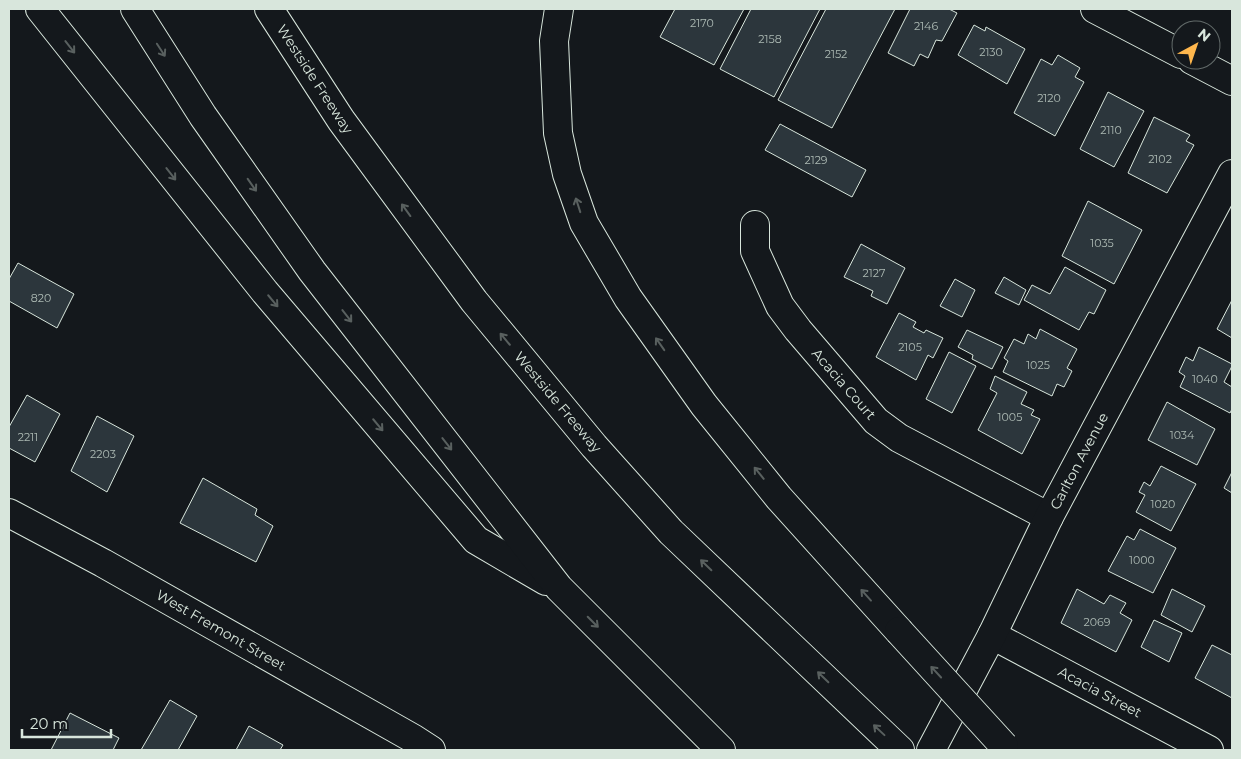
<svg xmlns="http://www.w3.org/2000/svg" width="1241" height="759" viewBox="0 0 1241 759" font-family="Montserrat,sans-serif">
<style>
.building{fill:#2c363c;stroke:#d8e6dc}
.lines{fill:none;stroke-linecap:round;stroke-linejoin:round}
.minor-casing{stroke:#d8e6dc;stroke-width:30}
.highway-casing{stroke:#d8e6dc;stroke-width:30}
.minor{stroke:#14181c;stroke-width:28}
.highway{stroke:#14181c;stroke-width:28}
.highway-bridge-casing{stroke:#d8e6dc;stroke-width:30;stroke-linecap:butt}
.highway-bridge{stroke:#14181c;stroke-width:28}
.oneway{stroke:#59605f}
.labels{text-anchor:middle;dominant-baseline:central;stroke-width:4;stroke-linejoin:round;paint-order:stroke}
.number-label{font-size:11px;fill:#adbab4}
.street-label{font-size:14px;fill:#d8e6dc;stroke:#14181c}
</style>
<rect width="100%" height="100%" fill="#14181c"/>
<!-- building -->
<g class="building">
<path d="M675 9H744L714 65 660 37Z"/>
<path d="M751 9H820L774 97 720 69Z"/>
<path d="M826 9H895L832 128 778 100Z"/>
<path d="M910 9H949L957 13 942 41 936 40 928 58 920 54 914 66 888 53Z"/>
<path d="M974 25 985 31 986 27 1025 49 1007 84 958 55Z"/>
<path d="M1058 55 1080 68 1075 77 1084 82 1055 136 1014 113 1041 59 1052 65Z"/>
<path d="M1108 92 1144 111 1114 167 1080 149Z"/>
<path d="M1154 117 1190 135 1186 141 1194 145 1167 193 1128 173Z"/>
<path d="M780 124 866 170 852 197 765 150Z"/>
<path d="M1088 201 1142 230 1114 284 1062 256Z"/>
<path d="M861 244 905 268 887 304 871 296 873 291 844 277Z"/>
<path d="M18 263 74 294 57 328 9 301V279Z"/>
<path d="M1065 267 1106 290 1094 314 1089 312 1079 330 1024 300 1032 285 1050 294Z"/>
<path d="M1004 277 1026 290 1019 305 995 293Z"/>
<path d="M955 279 975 290 962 317 940 306Z"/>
<path d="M1232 300V338L1217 329Z"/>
<path d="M899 313 916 322 913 327 924 333 926 330 943 338 933 358 928 355 916 380 876 357Z"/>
<path d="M1040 329 1077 349 1067 368 1072 371 1064 387 1057 384 1052 396 1003 372 1008 361 1004 358 1014 339 1024 344 1028 334 1036 339Z"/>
<path d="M967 330 1003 347 992 369 972 359 973 355 958 347Z"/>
<path d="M1199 347 1232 364V366L1224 382 1232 387V409L1230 413 1180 387 1185 376 1179 372 1186 357 1193 361Z"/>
<path d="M949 352 976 366 952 413 926 399Z"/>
<path d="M995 376 1027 392 1021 404 1034 410 1031 415 1040 419 1022 454 978 430 997 393 990 389Z"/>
<path d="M27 395 60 414 35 462 9 448V427Z"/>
<path d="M1167 402 1215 429 1197 465 1148 440Z"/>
<path d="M97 416 134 436 107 492 71 471Z"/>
<path d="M1161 466 1196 484 1171 531 1136 512 1145 495 1139 492 1144 482 1150 486Z"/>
<path d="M1232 472V493L1224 488Z"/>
<path d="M203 478 257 509 255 515 273 526 256 562 180 523Z"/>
<path d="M1140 529 1176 548 1153 593 1108 571 1127 536 1134 540Z"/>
<path d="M1077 589 1104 604 1110 595 1126 603 1120 613 1132 620 1116 652 1061 623Z"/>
<path d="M1172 589 1205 606 1192 632 1161 615Z"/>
<path d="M1154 620 1182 633 1169 662 1141 647Z"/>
<path d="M1212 645 1232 655V698L1195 678Z"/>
<path d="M170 700 197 716 178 750H141Z"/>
<path d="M70 713 119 738 113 750H51Z"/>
<path d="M249 726 283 745 280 750H236Z"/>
</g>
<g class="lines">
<defs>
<g id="minor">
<path d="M1095 9 1181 54"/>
<path d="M1192 60 1232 81"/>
<path d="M755 225V251L780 306 798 330 876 421 899 438 1049 517"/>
<path d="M9 513 103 563 414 739 431 750"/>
<path d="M992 635 1209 750"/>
<path d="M931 750 992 635 1049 517 1232 174"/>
</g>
<g id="highway">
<path d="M40 9 265 292 476 540 546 581"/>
<path d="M135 9 203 116 312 271 559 588 721 750"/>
<path d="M269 9 341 120 474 301 594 446 671 532 900 750"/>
<path d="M559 9 554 41 558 133 567 174 584 223 628 298 704 405 779 498 899 631"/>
</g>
</defs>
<!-- minor casing -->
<use href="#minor" class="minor-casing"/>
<!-- highway casing -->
<use href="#highway" class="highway-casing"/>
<!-- minor -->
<use href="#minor" class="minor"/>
<!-- highway -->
<use href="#highway" class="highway"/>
<defs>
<path id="highway-bridge" d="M899 631 1004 746"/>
</defs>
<!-- highway-bridge casing -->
<use href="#highway-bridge" class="highway-bridge-casing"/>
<!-- highway-bridge -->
<use href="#highway-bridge" class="highway-bridge"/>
</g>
<!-- one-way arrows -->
<defs><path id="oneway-shaft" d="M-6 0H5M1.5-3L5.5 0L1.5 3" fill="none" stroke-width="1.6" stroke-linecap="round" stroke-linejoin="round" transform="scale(1.25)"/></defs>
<g class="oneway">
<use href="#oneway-shaft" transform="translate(70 47) rotate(52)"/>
<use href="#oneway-shaft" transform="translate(161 50) rotate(57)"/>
<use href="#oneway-shaft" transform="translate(171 174) rotate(52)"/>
<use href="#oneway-shaft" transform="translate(252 185) rotate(55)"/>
<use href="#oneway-shaft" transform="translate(578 205) rotate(-108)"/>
<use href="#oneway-shaft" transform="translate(406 210) rotate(-126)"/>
<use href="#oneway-shaft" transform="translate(273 301) rotate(50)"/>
<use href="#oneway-shaft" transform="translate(347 316) rotate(52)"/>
<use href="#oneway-shaft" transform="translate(505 339) rotate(-130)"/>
<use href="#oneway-shaft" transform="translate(660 344) rotate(-125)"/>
<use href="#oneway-shaft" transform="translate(378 425) rotate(50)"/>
<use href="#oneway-shaft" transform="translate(447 444) rotate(52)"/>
<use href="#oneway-shaft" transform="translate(759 473) rotate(-129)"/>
<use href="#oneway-shaft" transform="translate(706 565) rotate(-136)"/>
<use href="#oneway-shaft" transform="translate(866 595) rotate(-132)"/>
<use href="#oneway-shaft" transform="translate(593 622) rotate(45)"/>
<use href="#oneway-shaft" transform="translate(936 672) rotate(-133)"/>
<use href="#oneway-shaft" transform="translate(823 677) rotate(-136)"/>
<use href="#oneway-shaft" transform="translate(879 730) rotate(-137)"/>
</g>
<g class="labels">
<!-- number labels -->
<g class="number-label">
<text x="702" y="23">2170</text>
<text x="926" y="26">2146</text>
<text x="770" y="39">2158</text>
<text x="991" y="52">2130</text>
<text x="836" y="54">2152</text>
<text x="1049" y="98">2120</text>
<text x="1111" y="130">2110</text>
<text x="1160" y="159">2102</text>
<text x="816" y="160">2129</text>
<text x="1102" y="243">1035</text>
<text x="874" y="273">2127</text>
<text x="41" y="298">820</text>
<text x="910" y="347">2105</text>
<text x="1038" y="365">1025</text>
<text x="1205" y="379">1040</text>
<text x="1010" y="417">1005</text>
<text x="1182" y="435">1034</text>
<text x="28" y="437">2211</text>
<text x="103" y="454">2203</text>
<text x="1163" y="504">1020</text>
<text x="1142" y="560">1000</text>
<text x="1097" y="622">2069</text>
</g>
<!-- street labels -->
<g class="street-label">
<text transform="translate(315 79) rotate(57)">Westside Freeway</text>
<text transform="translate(844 384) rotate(49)">Acacia Court</text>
<text transform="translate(558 402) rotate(50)">Westside Freeway</text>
<text transform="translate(1079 461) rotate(-62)">Carlton Avenue</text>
<text transform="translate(221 630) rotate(30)">West Fremont Street</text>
<text transform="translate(1100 692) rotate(28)">Acacia Street</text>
</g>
</g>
<!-- border -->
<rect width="1241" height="759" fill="none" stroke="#d8e6dc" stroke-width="20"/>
<!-- north arrow -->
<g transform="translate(1196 45) rotate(40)"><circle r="24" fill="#14181c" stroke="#626a69"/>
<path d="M0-4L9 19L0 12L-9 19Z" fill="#ffb74d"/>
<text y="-8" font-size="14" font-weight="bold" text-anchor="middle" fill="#d8e6dc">N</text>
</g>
<!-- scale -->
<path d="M22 729v8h89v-8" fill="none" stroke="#d8e6dc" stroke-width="2.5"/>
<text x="30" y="729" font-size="15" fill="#d8e6dc" stroke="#14181c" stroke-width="4" paint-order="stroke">20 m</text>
</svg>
